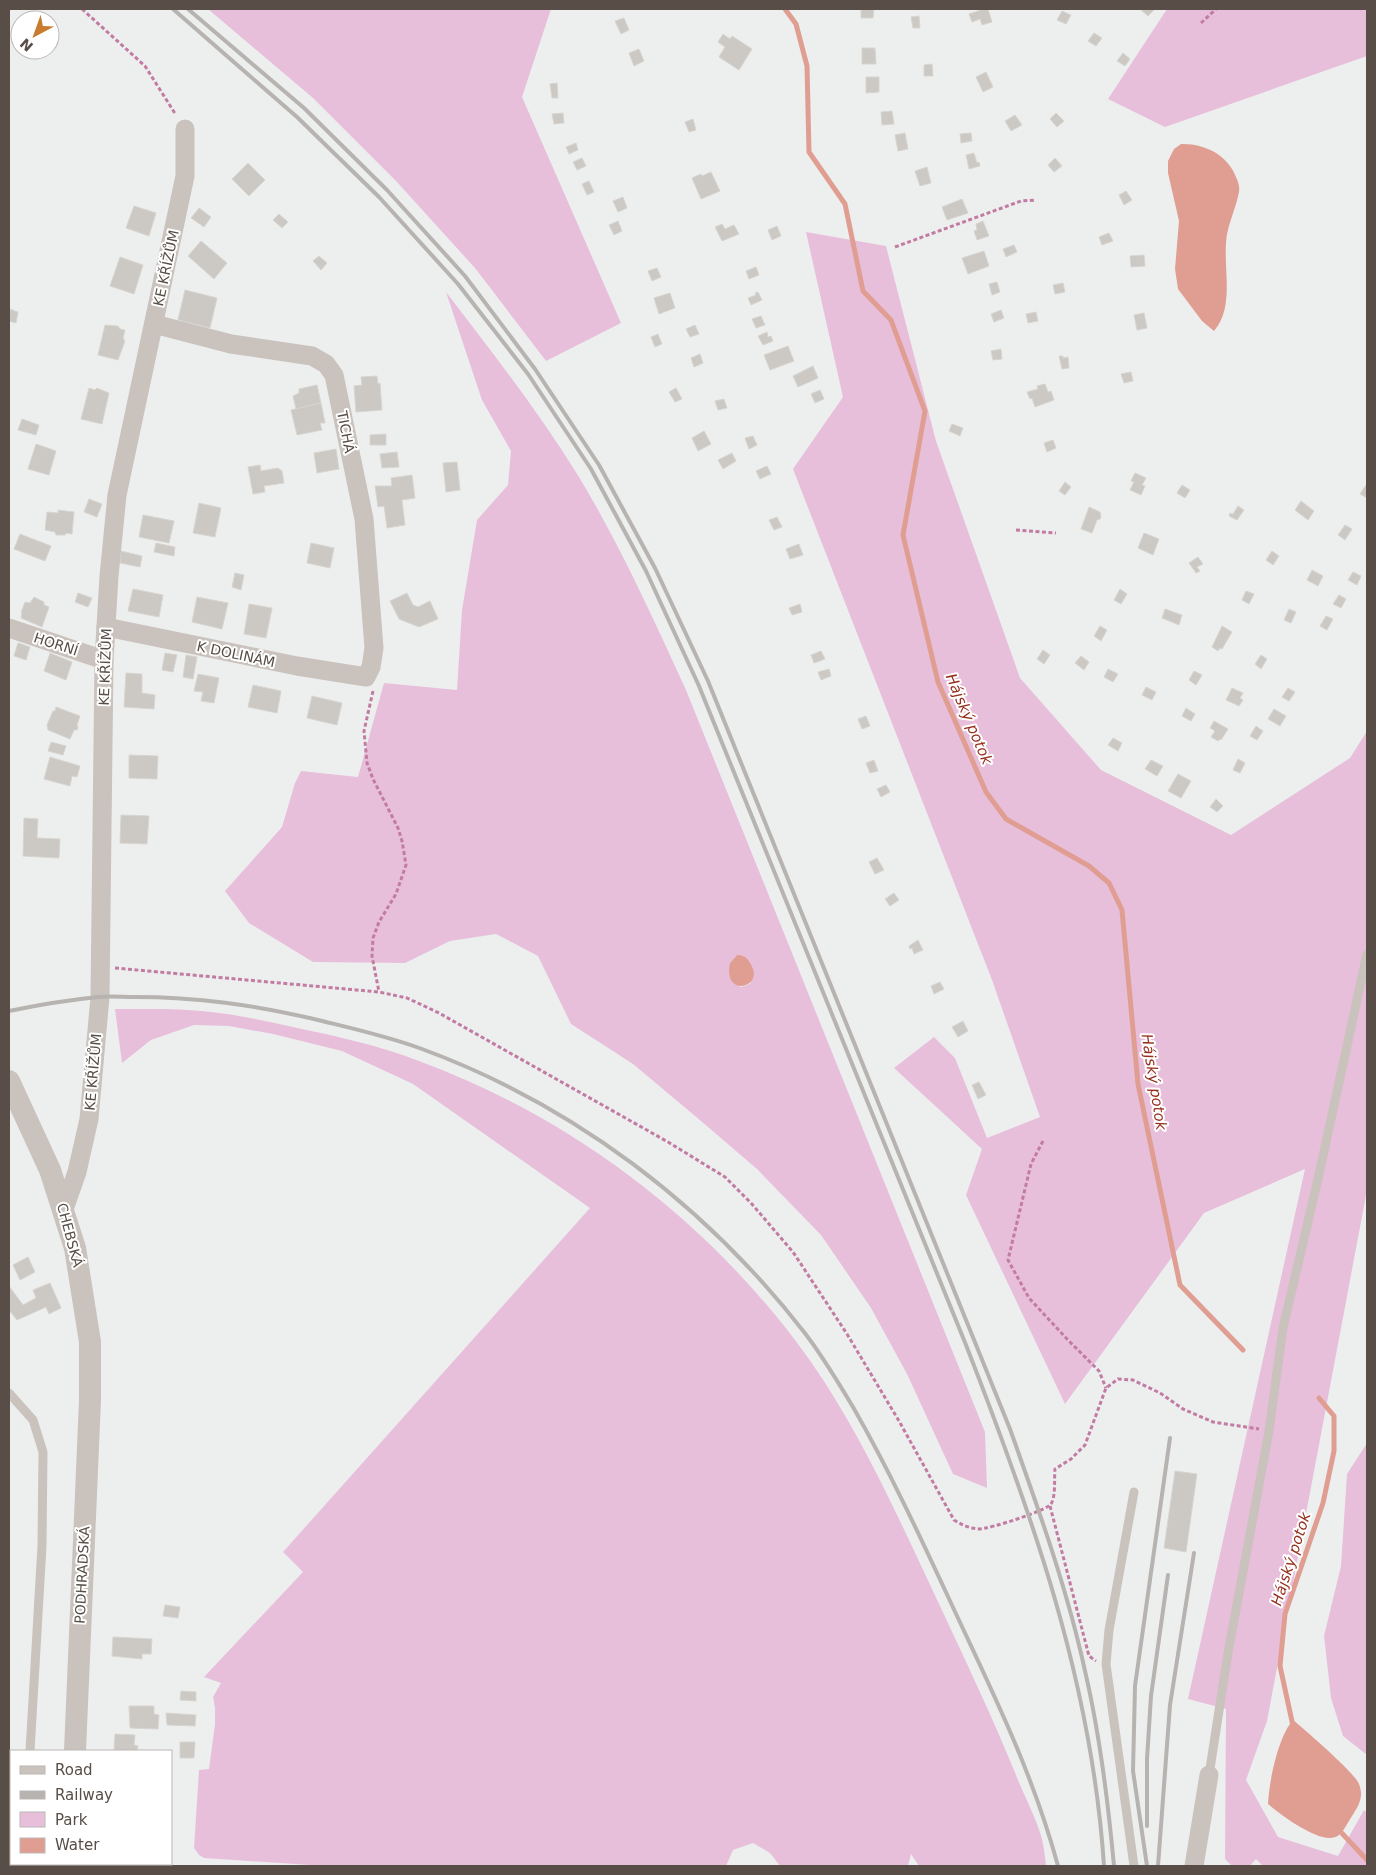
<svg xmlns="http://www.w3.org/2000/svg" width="1376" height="1875" viewBox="0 0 1376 1875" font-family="'DejaVu Sans',sans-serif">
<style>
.green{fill:#e8bfdb;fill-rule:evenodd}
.water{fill:#e09e92}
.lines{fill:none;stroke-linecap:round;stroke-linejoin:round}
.stream{stroke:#e09e92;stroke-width:5}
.building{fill:#ccc9c4;stroke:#d8d5d1}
.path{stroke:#c27ca2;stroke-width:3;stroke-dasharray:4 2.5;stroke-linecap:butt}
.service{stroke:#cac2bd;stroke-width:9}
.minor{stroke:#cac2bd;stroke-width:19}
.tertiary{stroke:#cac2bd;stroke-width:22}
.rail{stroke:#b6b3b0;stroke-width:4}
.labels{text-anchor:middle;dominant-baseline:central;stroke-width:4;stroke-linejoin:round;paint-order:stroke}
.street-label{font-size:14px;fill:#584e47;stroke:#fff}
.water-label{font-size:15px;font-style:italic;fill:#95301d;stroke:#fff}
</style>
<rect width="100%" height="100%" fill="#edefef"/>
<!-- green -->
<g class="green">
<path d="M208 9H551L522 97 621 323 546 361 475 268 396 181 313 98Z"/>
<path d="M1167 9H1367V56L1165 127 1108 99Z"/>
<path d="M806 232 886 246 936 441 1020 678 1101 770 1231 835 1350 758 1367 731V1190L1267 1721 1246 1780 1278 1837 1338 1856 1364 1810 1367 1813V1866H1263L1256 1859 1250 1866H1232L1225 1859 1226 1709 1188 1699 1305 1169 1204 1213 1065 1404 966 1195 982 1149 894 1068 934 1037 955 1058 987 1138 1040 1117 992 980 793 469 843 397Z"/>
<path d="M446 292C492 352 539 412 579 477 620 545 653 618 686 690L985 1432 987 1488 953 1474 907 1374 871 1308 821 1235 757 1169 701 1121 633 1064 571 1024 538 956 496 934 450 941 405 963 313 962 249 923 225 891 282 827 295 783 301 771 358 777 384 683 457 690 462 610 477 520 508 485 511 451 482 400ZM737 955 751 983 745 986 740 987 730 963Z"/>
<path d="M115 1009C147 1009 180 1008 211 1012 239 1015 266 1021 293 1027 335 1036 378 1045 419 1061 568 1116 699 1214 795 1340 856 1420 897 1515 940 1606 966 1662 993 1718 1016 1775 1024 1796 1036 1817 1042 1839 1044 1848 1045 1857 1046 1866H919L911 1854 908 1866H780L770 1853 753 1843 733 1850 726 1866H325L204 1858 199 1855 194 1848 199 1770 209 1769 215 1724V1708L213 1697 221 1683 204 1677 303 1572 283 1552 590 1208 413 1084 342 1051 273 1034 229 1026 194 1025 151 1040 122 1063Z"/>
<path d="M1367 1443V1755L1343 1736 1331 1698 1324 1636 1341 1566 1347 1474Z"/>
</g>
<!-- water -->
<g class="water">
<path d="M1181 144C1204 143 1228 155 1236 177 1238 181 1240 187 1239 192 1236 209 1227 225 1226 243 1224 272 1234 308 1214 331L1202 321 1178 289 1175 269 1179 221 1168 173V161L1174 149Z"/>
<path d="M737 955C743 955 747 957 750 963 767 988 722 999 730 963Z"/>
<path d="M1293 1720C1304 1729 1356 1774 1359 1784 1364 1797 1359 1805 1352 1816 1348 1822 1344 1831 1339 1835 1324 1848 1280 1814 1268 1804 1269 1782 1278 1737 1293 1720Z"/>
</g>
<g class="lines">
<!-- stream -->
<g class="stream">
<path d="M785 9 796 24 807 66 809 152 845 204 863 291 891 320 925 411 903 535 938 682 986 792 1006 819 1089 866 1109 883 1122 910 1138 1084 1180 1285 1243 1350"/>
<path d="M1293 1726 1280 1666 1285 1614 1323 1503 1334 1451V1416L1319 1398"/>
<path d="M1337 1828 1367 1860"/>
</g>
</g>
<!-- building -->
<g class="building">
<path d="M861 9H874L873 18H861Z"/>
<path d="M984 9H988L992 22 982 25 980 19 972 22 969 14Z"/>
<path d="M1140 9H1155L1148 16Z"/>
<path d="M1062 11 1071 15 1066 24 1057 20Z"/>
<path d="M919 16 920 28H913L911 17Z"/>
<path d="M624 18 629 30 621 34 615 21Z"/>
<path d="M1094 33 1102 38 1096 46 1088 41Z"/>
<path d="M723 34 730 39 732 36 752 49 739 70 719 57 725 47 718 42Z"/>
<path d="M862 48H875L876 64H862Z"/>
<path d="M639 49 644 61 634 66 629 53Z"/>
<path d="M1123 53 1130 59 1125 66 1117 61Z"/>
<path d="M932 64 933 76H924V65Z"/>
<path d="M986 72 993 87 983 92 976 77Z"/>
<path d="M866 77H879V92L866 93Z"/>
<path d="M557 83 558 98H552L550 84Z"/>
<path d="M892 111 894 124 882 125 881 112Z"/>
<path d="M563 113 564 123 554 124 552 114Z"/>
<path d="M1056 113 1064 121 1057 127 1050 119Z"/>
<path d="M1015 115 1022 125 1011 131 1005 121Z"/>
<path d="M693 119 696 130 689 132 685 122Z"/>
<path d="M905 133 908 149 898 151 895 135Z"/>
<path d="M971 133 972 141 961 143 960 134Z"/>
<path d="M576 143 578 150 569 154 566 147Z"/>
<path d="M974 153 977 163 979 162 980 166 969 169 966 155Z"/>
<path d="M582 158 586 166 577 170 573 162Z"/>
<path d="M1055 158 1062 166 1054 172 1048 165Z"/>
<path d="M248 163 265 180 249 196 232 179Z"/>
<path d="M927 167 931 183 920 186 915 171Z"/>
<path d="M711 172 720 191 701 199 692 178 701 174 702 176Z"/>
<path d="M589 181 594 192 587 195 582 184Z"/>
<path d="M1126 191 1132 200 1124 205 1119 195Z"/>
<path d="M623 197 627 208 618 212 613 201Z"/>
<path d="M962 199 968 213 947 220 942 207Z"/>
<path d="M134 206 156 213 149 236 126 228Z"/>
<path d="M199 208 211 217 204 227 191 218Z"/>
<path d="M279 214 288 222 282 228 273 220Z"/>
<path d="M618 221 622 231 614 235 609 225Z"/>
<path d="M983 221 989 236 977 240 974 231 977 230 976 224Z"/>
<path d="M722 224 725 229 734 225 739 234 722 241 715 227Z"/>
<path d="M777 226 781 236 772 240 768 230Z"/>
<path d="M1109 233 1113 241 1102 245 1099 237Z"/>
<path d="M201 241 227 263 214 279 188 256Z"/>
<path d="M1014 245 1017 252 1006 257 1003 249Z"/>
<path d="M984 251 989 266 968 274 962 258Z"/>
<path d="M1144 255 1145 266 1131 267 1130 256Z"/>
<path d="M319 256 327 263 321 270 313 261Z"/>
<path d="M120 257 143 265 134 294 110 286Z"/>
<path d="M756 267 759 275 749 279 746 271Z"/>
<path d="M657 268 661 277 652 281 648 271Z"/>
<path d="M997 282 1000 292 992 295 989 284Z"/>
<path d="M1063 283 1065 292 1055 294 1053 285Z"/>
<path d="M185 290 217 298 210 328 178 320Z"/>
<path d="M758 292 762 300 751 305 748 298 756 295 755 293Z"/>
<path d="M670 293 675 308 659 314 654 298Z"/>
<path d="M10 309 18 312 16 323 9 321Z"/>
<path d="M1001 310 1004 318 994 322 991 314Z"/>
<path d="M1036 312 1038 321 1028 323 1026 314Z"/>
<path d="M1144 313 1147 328 1137 330 1134 315Z"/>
<path d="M761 316 765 325 756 328 752 319Z"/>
<path d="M105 325 118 326 120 329 125 330 123 338 125 341 118 360 98 355Z"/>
<path d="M695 325 699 334 690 337 686 329Z"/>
<path d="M767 332 768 337 771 336 773 341 763 345 758 336Z"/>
<path d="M658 334 662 344 655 347 651 337Z"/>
<path d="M788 346 794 361 770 370 764 355Z"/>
<path d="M1001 349 1002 359 993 360 991 351Z"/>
<path d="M700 354 703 363 694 367 691 358Z"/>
<path d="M1059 356H1063V358L1068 357 1069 368 1062 369Z"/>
<path d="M813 366 818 378 798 387 793 376Z"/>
<path d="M1131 372 1133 381 1124 383 1121 374Z"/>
<path d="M377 376 378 384 380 383 382 410 356 412 354 386 362 385 361 377Z"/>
<path d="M1045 384 1048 392 1051 391 1054 400 1035 407 1032 398 1030 399 1027 392 1038 389 1037 386Z"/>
<path d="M317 385 321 403 296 409 293 396 299 393V389Z"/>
<path d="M89 388 95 390 97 388 109 393 102 424 81 419Z"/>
<path d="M676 388 682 399 675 402 669 392Z"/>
<path d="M820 390 824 399 815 403 811 394Z"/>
<path d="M724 399 727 408 718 410 715 401Z"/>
<path d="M321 403 325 423H320L322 430 297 435 291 410Z"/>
<path d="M22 419 39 425 36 435 18 430Z"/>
<path d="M952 424 963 428 960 436 949 431Z"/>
<path d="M704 431 711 444 698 451 692 438Z"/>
<path d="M386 434V445H370V435Z"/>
<path d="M753 436 757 445 749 449 745 438Z"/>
<path d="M1053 440 1056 448 1047 452 1044 443Z"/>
<path d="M36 444 56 451 49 475 28 469Z"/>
<path d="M336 449 339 469 317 473 314 453Z"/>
<path d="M397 452 399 467 382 468 380 454Z"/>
<path d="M732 453 736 461 723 469 718 460Z"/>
<path d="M457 462 460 490 446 492 443 463Z"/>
<path d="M260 465 261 471 278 468 282 471 284 483 264 486 265 492 253 494 248 467Z"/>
<path d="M767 466 771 474 760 479 756 471Z"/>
<path d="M1135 473 1146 478 1142 485 1145 486 1141 495 1130 490 1134 482 1131 481Z"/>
<path d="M412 475 415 498 402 500 405 525 387 528 384 506 378 507 375 486H392L391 478Z"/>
<path d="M1065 482 1071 487 1065 495 1059 491Z"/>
<path d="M1182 485 1190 490 1185 498 1177 493Z"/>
<path d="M1366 485H1367V498L1360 494Z"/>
<path d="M89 499 102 504 97 517 84 512Z"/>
<path d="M1301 501 1314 511 1308 520 1295 510Z"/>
<path d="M199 503 221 508 215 537 193 533Z"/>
<path d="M1238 506 1244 510 1237 520 1229 516 1230 513 1233 514Z"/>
<path d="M1089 507 1100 512 1101 516 1100 519 1097 520 1092 533 1081 529Z"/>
<path d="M58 510 74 512 72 534 66 533 65 535H56L55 532 45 530 47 512 58 513Z"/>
<path d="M143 515 174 521 169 543 139 537Z"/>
<path d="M777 517 782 527 774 530 769 520Z"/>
<path d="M1345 525 1352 529 1345 540 1338 535Z"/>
<path d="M1144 533 1159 539 1153 555 1138 548Z"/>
<path d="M20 534 51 546 45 561 14 549Z"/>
<path d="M156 543 175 547 174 556 154 552Z"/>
<path d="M311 543 334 548 330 568 307 563Z"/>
<path d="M799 544 803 555 790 559 786 549Z"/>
<path d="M121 551 142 556 140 567 120 563Z"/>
<path d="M1272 551 1279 556 1273 565 1266 560Z"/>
<path d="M1198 557 1203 564 1197 567 1200 571 1196 573 1189 563Z"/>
<path d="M1312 570 1323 576 1318 586 1307 580Z"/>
<path d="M1353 572 1361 576 1357 585 1348 580Z"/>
<path d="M235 573 244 575 241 590 232 587Z"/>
<path d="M133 589 163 595 159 617 128 611Z"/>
<path d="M1120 589 1127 594 1121 604 1114 600Z"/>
<path d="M1246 591 1254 594 1249 604 1242 600Z"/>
<path d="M78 593 92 598 88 607 75 602Z"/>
<path d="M407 593 413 605 418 607 430 601 438 619 419 627 399 619 390 601Z"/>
<path d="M1339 595 1346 599 1341 608 1333 604Z"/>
<path d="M34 597 44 602V605L49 607 42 627 21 618 22 613H21L25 602 30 603Z"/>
<path d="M197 597 228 603 222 629 192 622Z"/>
<path d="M249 604 272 608 266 638 244 634Z"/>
<path d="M800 604 802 612 792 615 789 608Z"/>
<path d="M1165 609 1182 615 1179 625 1162 618Z"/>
<path d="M1289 609 1296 612 1291 623 1284 620Z"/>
<path d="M1326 616 1333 619 1327 630 1320 626Z"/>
<path d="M1100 626 1107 630 1101 641 1094 636Z"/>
<path d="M1222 626 1232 632 1222 649 1220 648 1218 651 1212 647Z"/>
<path d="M18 643 30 647 26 660 14 656Z"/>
<path d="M1043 650 1050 655 1044 664 1037 659Z"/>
<path d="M821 651 825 659 814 663 811 655Z"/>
<path d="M50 653 72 662 66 680 44 671Z"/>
<path d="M165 653 177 655 173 672 162 670Z"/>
<path d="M186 655 197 657 193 679 183 677Z"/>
<path d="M1261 655 1267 659 1261 669 1255 664Z"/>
<path d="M1081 656 1089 662 1084 670 1075 663Z"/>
<path d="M829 669 831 676 821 680 818 672Z"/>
<path d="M1108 669 1118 674 1113 682 1104 677Z"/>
<path d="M1194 671 1202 675 1196 685 1189 680Z"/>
<path d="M126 673 142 674V693L155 695 154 709 124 707Z"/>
<path d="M198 674 219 678 214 703 201 701 203 692 194 691Z"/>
<path d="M253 685 281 691 277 713 248 707Z"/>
<path d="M1146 687 1156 692 1152 700 1142 695Z"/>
<path d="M1232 688 1243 693 1240 698 1243 700 1239 706 1226 700Z"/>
<path d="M1288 688 1295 692 1289 701 1282 697Z"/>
<path d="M312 696 342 703 337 725 307 718Z"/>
<path d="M56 707 80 716 77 725 78 727 77 730H74L70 739 48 730 47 725 53 711H55Z"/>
<path d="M1186 708 1195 714 1191 721 1182 716Z"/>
<path d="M1274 709 1286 716 1280 726 1268 719Z"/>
<path d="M866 716 870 726 862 729 858 719Z"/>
<path d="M1214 721 1228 729 1221 740 1220 739 1218 741 1211 737 1215 731 1210 728Z"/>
<path d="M1256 726 1263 731 1257 740 1250 736Z"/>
<path d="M1113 738 1122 743 1118 751 1108 745Z"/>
<path d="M51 742 66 746 63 755 48 751Z"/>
<path d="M129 755 158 756 157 779 129 778Z"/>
<path d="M50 757 80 766 77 777 72 776 70 786 44 779Z"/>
<path d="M1238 759 1245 763 1240 773 1233 770Z"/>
<path d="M874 760 878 771 870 773 866 763Z"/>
<path d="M1151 760 1163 766 1157 776 1145 769Z"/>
<path d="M1178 774 1191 781 1181 798 1168 791Z"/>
<path d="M886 785 890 792 881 797 877 789Z"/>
<path d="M1216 799 1223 806 1217 812 1210 807Z"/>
<path d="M121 815 149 816 147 844 120 843Z"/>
<path d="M24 818 38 819 37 838 60 839 59 858 23 856Z"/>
<path d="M877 858 884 870 875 874 869 862Z"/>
<path d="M894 893 899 900 890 906 885 899Z"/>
<path d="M918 940 923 950 914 954 912 948 910 949 909 946Z"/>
<path d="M940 982 944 989 934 994 931 986Z"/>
<path d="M963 1021 968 1031 958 1037 952 1027Z"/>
<path d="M979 1082 986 1095 978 1099 972 1085Z"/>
<path d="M28 1257 35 1272 20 1280 13 1265Z"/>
<path d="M50 1283 61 1308 49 1314 46 1307 17 1320 9 1310V1286L23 1305 36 1298 33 1290Z"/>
<path d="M1175 1471 1197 1474 1186 1552 1164 1548Z"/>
<path d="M165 1605 180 1607 178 1618 163 1616Z"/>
<path d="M113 1637 152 1639 151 1654H142V1659L112 1656Z"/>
<path d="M181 1691 196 1692V1701L180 1700Z"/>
<path d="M129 1706H154V1714L159 1715 158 1729 130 1728Z"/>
<path d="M166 1713 196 1715 195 1726 167 1725Z"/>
<path d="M115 1734 135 1735 134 1745 138 1746 137 1751H114Z"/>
<path d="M180 1742H195L194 1758H180Z"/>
</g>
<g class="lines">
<!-- path -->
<g class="path">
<path d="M82 9 145 66 176 115"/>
<path d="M1201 23 1216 9"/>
<path d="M895 247 1021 201 1036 200"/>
<path d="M1016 530 1056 533"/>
<path d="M373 691 364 731 367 763 373 779 398 828 402 841 406 865 396 894 379 922 373 938 372 956 379 992"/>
<path d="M115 968 379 992 407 998 439 1013 668 1142 725 1177 751 1203 793 1252 847 1334 899 1421 954 1520C962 1525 969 1528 979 1529 989 1529 1046 1511 1051 1504 1056 1496 1054 1479 1055 1469L1071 1459 1085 1445 1106 1388 1118 1379 1133 1380 1160 1393 1183 1409 1213 1422 1259 1429"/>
<path d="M1043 1141 1031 1164 1008 1260 1029 1298 1067 1339 1099 1371 1106 1388"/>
<path d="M1050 1506 1089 1656 1096 1661"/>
<path d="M51 1866V1864"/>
</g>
<!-- service -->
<g class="service">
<path d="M9 1393 33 1420 43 1452 42 1546 30 1751"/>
<path d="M1134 1492 1109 1630 1106 1664 1134 1866"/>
<path d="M1209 1775 1228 1653 1269 1431 1283 1328 1318 1179 1367 954"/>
<path d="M9 1836H11"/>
</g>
<!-- minor -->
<g class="minor">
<path d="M106 627 297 666 366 677 371 667 374 648 364 519 334 375 326 364 312 356 231 344 154 324"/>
<path d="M9 628 104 660"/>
<path d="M64 1209 77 1172 89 1119 100 997 104 660 109 576 117 495 185 176V129"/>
<path d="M1194 1866 1209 1775"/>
</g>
<!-- tertiary -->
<g class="tertiary">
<path d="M9 1081 50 1170 75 1248 90 1342V1400L75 1751"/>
<path d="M76 1864V1866"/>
</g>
<!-- rail -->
<g class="rail">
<path d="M173 9 297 117 379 197 458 284 528 374 591 469 646 571 699 686 966 1345C1032 1514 1092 1683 1104 1866"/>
<path d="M188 9 304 108 387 190 465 276 535 369 599 465 655 568 708 681 1010 1429C1038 1508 1067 1588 1085 1671 1100 1735 1108 1801 1114 1866"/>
<path d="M9 1011C38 1005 68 1000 98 997 110 996 123 997 135 997 198 997 253 1005 314 1019 350 1028 387 1036 422 1049 574 1105 705 1205 804 1332 822 1355 838 1382 853 1407 892 1475 924 1545 957 1616 996 1699 1034 1777 1058 1866"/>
<path d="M1147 1826V1759L1151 1696 1168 1575"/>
<path d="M1147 1866 1133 1771 1135 1686 1170 1438"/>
<path d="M1158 1866 1170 1705 1194 1553"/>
</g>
</g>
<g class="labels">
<!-- street labels -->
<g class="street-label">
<text transform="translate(166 268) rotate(-78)">KE KŘÍŽŮM</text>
<text transform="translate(346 432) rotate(79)">TICHÁ</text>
<text transform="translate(56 644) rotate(18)">HORNÍ</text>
<text transform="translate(236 654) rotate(12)">K DOLINÁM</text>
<text transform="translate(105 667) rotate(-88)">KE KŘÍŽŮM</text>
<text transform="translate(93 1072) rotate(-85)">KE KŘÍŽŮM</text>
<text transform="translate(70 1235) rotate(75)">CHEBSKÁ</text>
<text transform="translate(82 1575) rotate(-87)">PODHRADSKÁ</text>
</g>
<!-- water labels -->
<g class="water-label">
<text transform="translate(969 719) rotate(67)">Hájský potok</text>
<text transform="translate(1154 1082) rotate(81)">Hájský potok</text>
<text transform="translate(1291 1559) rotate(-72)">Hájský potok</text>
</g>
</g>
<!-- border -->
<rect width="1376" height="1875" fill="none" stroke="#584e47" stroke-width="20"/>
<!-- legend -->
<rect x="10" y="1750" width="162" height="115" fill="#ffffff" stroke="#bcb8b5"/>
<rect x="20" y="1766" width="25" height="8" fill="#cac2bd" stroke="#bcb8b5"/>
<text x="55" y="1775" font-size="15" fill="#584e47">Road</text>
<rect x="20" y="1791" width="25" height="8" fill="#b6b3b0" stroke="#bcb8b5"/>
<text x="55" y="1800" font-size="15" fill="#584e47">Railway</text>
<rect x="20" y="1812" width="25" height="15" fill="#e8bfdb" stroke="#bcb8b5"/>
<text x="55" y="1825" font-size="15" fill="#584e47">Park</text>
<rect x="20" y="1838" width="25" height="15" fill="#e09e92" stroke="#bcb8b5"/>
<text x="55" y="1850" font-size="15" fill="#584e47">Water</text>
<!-- north arrow -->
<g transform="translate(35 35) rotate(221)"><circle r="24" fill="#ffffff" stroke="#bcb8b5"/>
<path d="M0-4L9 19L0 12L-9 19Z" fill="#c87d2e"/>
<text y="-8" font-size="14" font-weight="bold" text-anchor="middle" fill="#584e47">N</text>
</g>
</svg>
